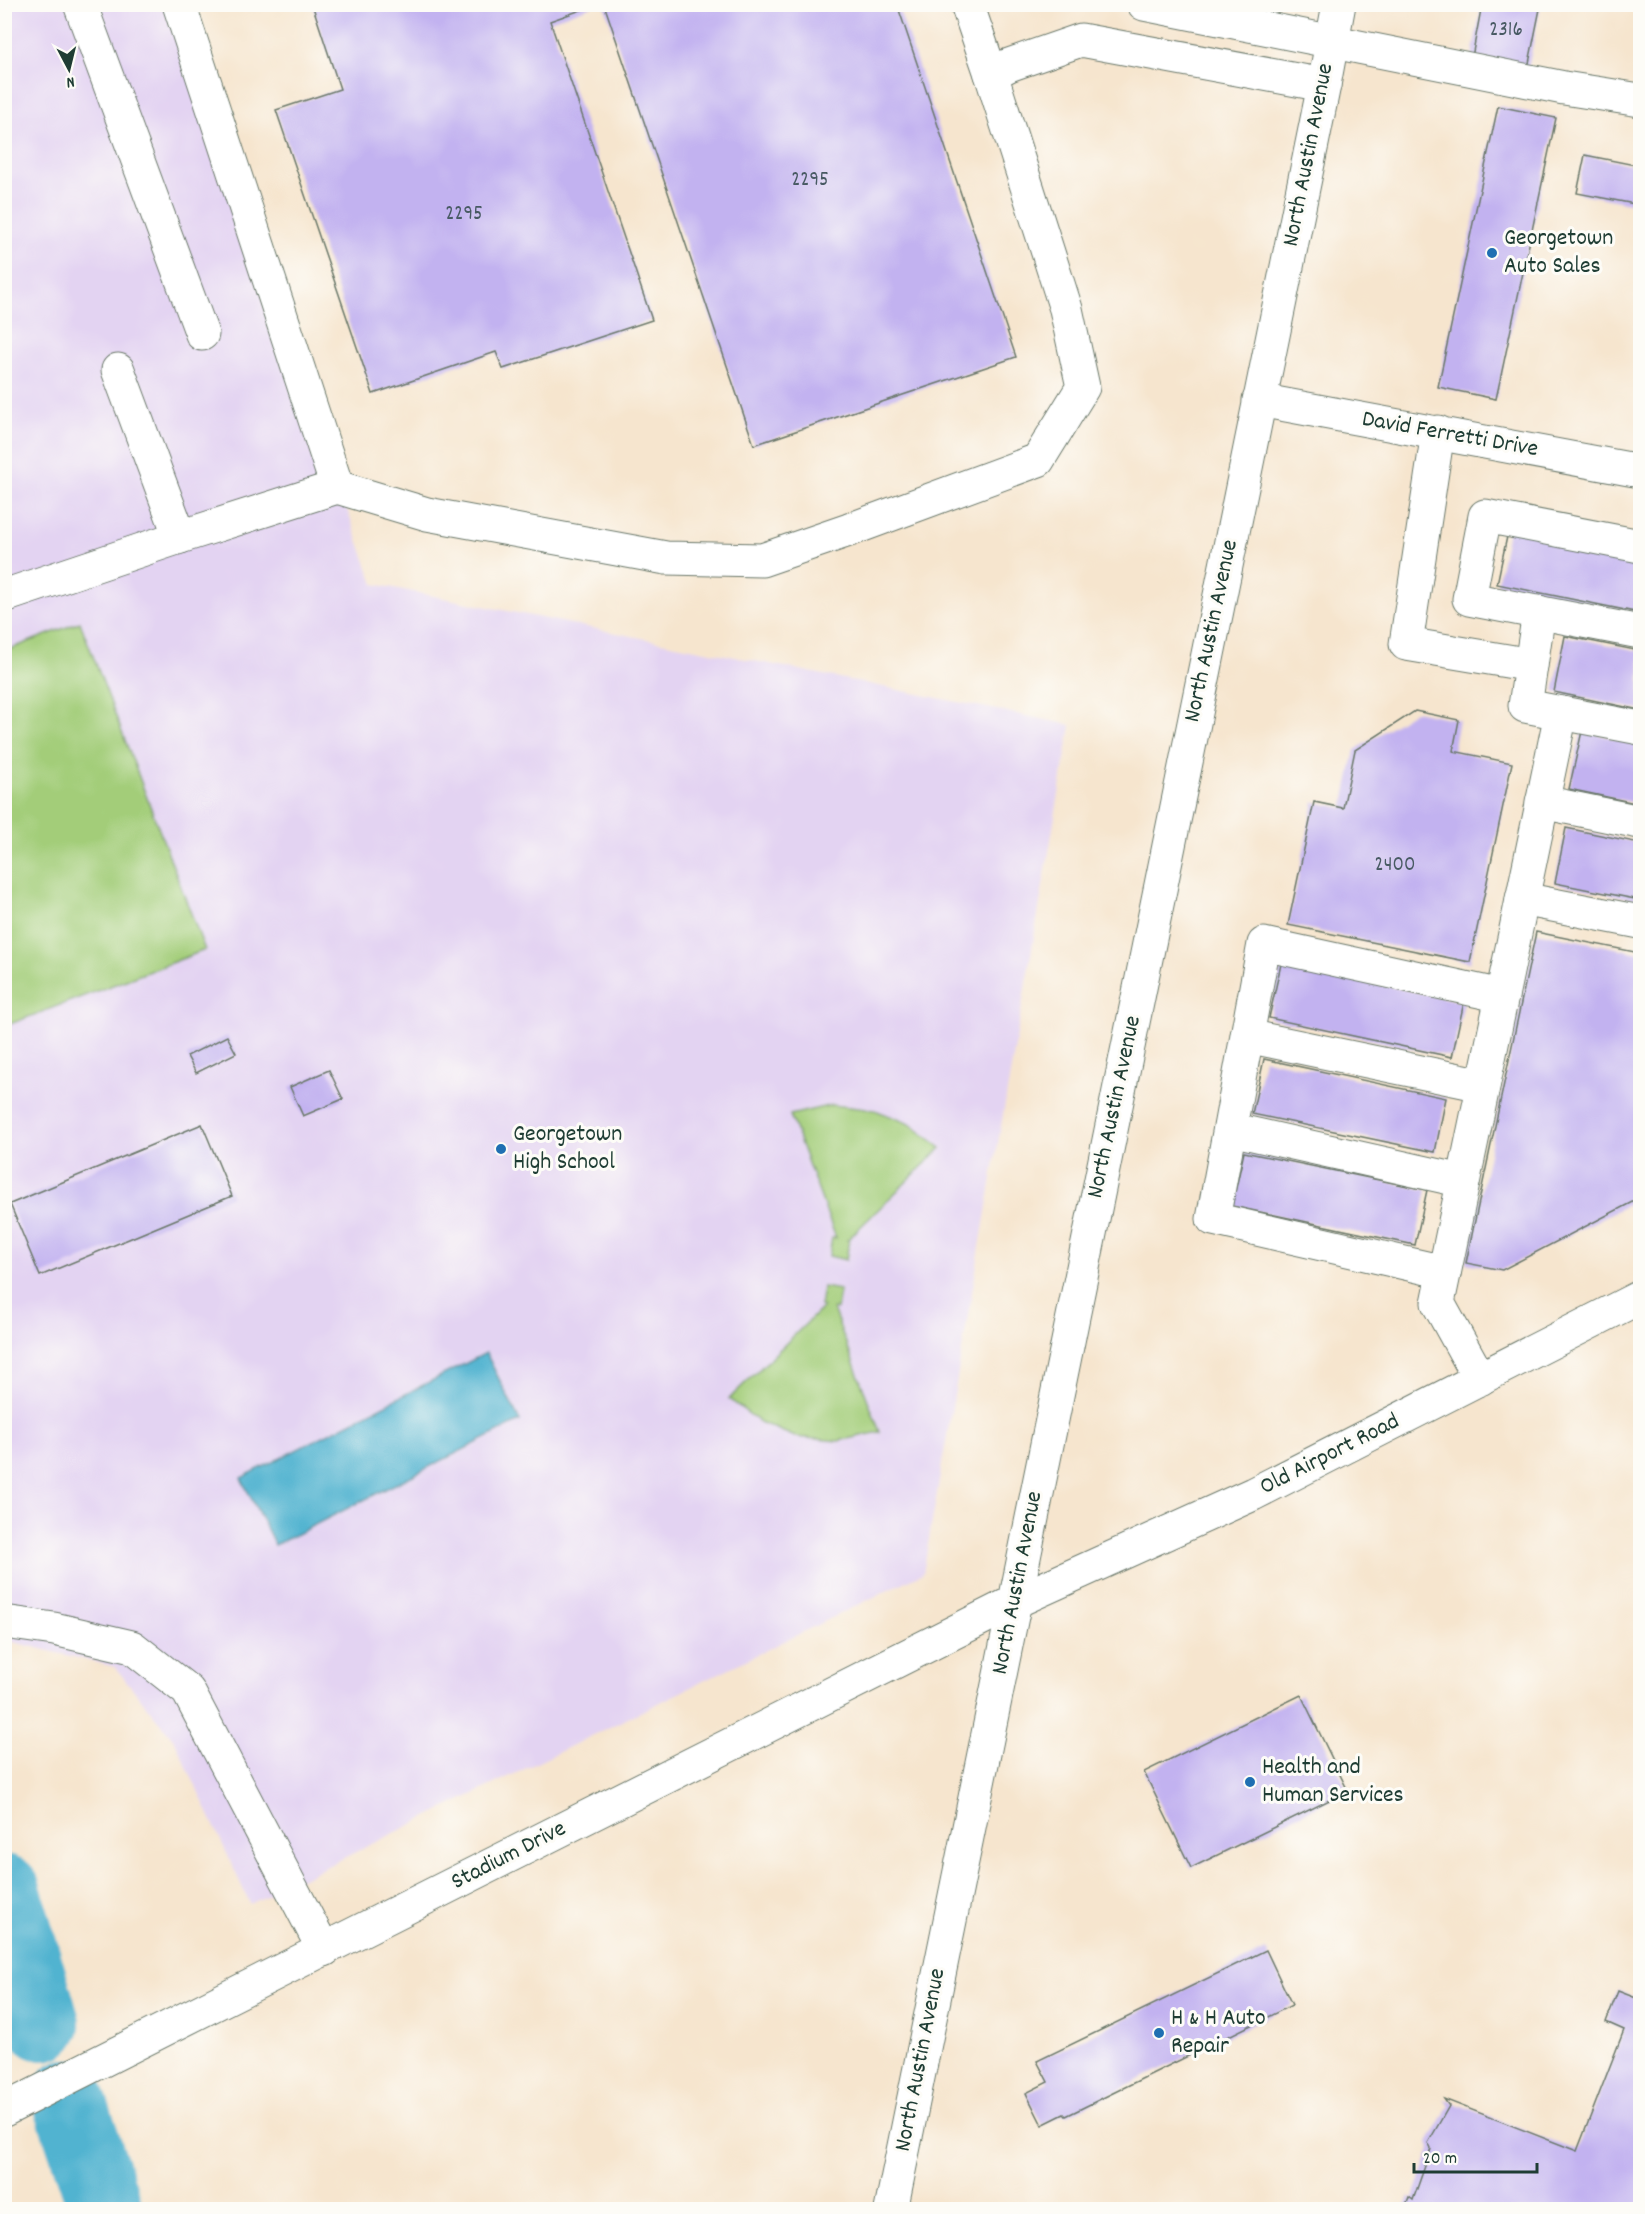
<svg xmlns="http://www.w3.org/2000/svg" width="1645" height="2214" viewBox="0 0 1645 2214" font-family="Dekko,sans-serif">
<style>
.built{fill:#e3d3f2}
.green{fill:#a3cd79;stroke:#618556;stroke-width:1.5}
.water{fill:#51b3d0;stroke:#387882;stroke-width:1.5}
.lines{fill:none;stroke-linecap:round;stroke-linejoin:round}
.river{stroke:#51b3d0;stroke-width:74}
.building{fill:#c2b2f0}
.minor-casing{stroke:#6a786a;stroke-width:35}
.major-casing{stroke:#6a786a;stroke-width:35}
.minor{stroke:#fff;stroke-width:33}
.major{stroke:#fff;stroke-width:33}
.poi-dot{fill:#1f6fb2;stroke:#fdfcf7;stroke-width:2}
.labels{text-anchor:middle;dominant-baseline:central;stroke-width:6;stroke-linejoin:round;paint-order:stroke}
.number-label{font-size:21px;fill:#485a63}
.street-label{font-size:24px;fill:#1f3d34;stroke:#fdfcf7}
.poi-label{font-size:24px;fill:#1f3d34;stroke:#fdfcf7;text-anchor:start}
</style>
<rect width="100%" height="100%" fill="#fdfcf7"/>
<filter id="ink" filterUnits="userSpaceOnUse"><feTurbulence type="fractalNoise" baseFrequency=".0167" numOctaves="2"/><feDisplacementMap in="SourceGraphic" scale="12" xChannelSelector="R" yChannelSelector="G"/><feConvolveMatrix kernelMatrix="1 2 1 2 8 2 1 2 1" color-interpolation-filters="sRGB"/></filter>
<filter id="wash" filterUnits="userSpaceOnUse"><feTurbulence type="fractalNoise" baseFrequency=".008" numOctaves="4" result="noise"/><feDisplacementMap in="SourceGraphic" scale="24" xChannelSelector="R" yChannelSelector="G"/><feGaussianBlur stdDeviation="1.35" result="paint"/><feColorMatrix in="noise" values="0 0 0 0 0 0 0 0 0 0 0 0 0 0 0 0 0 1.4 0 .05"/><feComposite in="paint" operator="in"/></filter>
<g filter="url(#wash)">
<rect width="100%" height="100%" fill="#f6e5ce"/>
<!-- built -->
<path class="built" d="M5 5H164L374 584 1071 725 923 1573 250 1904 175 1741 115 1667 5 1640Z"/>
<!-- green -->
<g class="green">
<path d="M80 622 205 950 5 1026V651Z"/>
<path d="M832 1105 875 1110 910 1124 941 1148 847 1240 849 1241 846 1260 829 1256 832 1238H836L790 1115Z"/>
<path d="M823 1287 840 1290 837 1309H833L880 1432 838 1441 795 1437 760 1422 729 1399 823 1307 820 1306Z"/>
</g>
<!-- water -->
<path class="water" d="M486 1353 520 1421 275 1545 241 1478Z"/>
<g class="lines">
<!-- river -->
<g class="river">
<path d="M4 1891 43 2024"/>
<path d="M68 2096 106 2210"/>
</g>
</g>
<g id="blocks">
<!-- building -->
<g class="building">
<path d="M312 4H598L550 21 652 320 503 369 496 352 373 394 276 110 340 89Z"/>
<path d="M604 4H897L1016 357 754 445Z"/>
<path d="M1482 4H1541L1528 68 1472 57Z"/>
<path d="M1498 106 1556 118 1496 399 1438 387Z"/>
<path d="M1585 155 1640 166V205L1577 193Z"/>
<path d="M1509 527 1640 554V613L1497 584Z"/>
<path d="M1565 636 1640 651V710L1554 692Z"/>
<path d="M1415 711 1459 720 1453 751 1512 763 1470 962 1288 925 1314 802 1343 808 1355 750Z"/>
<path d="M1582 731 1640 744V804L1569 789Z"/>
<path d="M1566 828 1640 843V900L1555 883Z"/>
<path d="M1536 932 1640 953V1198L1502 1270 1466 1263Z"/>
<path d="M1281 964 1464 1002 1452 1057 1269 1018Z"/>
<path d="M227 1036 236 1053 196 1073 187 1056Z"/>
<path d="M1264 1059 1446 1098 1435 1152 1252 1114Z"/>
<path d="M329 1070 343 1099 303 1116 290 1087Z"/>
<path d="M202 1124 232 1196 40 1276 10 1204Z"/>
<path d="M1244 1152 1427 1190 1415 1245 1232 1206Z"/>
<path d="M1301 1695 1348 1791 1191 1868 1144 1772Z"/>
<path d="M1266 1950 1292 2005 1066 2116 1064 2114 1042 2125 1026 2093 1048 2082 1037 2061Z"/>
<path d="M1640 1986V2210H1404L1409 2197 1413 2200 1431 2149 1428 2143 1449 2106 1444 2099 1577 2151 1624 2030 1606 2022 1618 1991 1636 1998Z"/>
</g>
</g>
</g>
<g filter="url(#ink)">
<use href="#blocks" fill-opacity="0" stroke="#6a786a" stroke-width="1.5"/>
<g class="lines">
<defs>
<g id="minor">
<path d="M80 4 202 334"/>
<path d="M179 4 337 487 427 514 666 558 762 560 849 530 1038 460 1083 387 1066 309 991 74 1009 65 1081 40 1324 85"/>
<path d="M967 4 991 74"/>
<path d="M1144 4 1564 88 1640 100"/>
<path d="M118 370 180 537"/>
<path d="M1259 400 1640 471"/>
<path d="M1438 432 1406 644 1531 665"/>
<path d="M1640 546 1485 516 1469 599 1640 632"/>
<path d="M4 596 180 537 337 487"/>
<path d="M1539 612 1525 706 1640 728"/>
<path d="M1542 802 1640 822"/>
<path d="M1522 899 1640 922"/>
<path d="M1247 1036 1483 1085"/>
<path d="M1230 1129 1463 1181"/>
<path d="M1444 1272 1213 1219 1264 944 1502 996"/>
<path d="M1480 1379 1438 1303 1561 713"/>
<path d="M4 1622 54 1629 132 1647 188 1691 324 1950"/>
<path d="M4 2110 1014 1602 1253 1494 1640 1297"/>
</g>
<path id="major" d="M891 2210 1324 85 1339 4"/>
</defs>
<!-- minor casing -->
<use href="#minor" class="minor-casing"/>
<!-- major casing -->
<use href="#major" class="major-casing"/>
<!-- minor -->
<use href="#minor" class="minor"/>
<!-- major -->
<use href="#major" class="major"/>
</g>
</g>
<!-- markers -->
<g class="poi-dot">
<circle cx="1492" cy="253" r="6"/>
<circle cx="501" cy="1149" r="6"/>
<circle cx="1250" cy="1782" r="6"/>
<circle cx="1159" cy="2033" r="6"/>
</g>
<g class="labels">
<!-- number labels -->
<g class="number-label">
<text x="1506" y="31">2316</text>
<text x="810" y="181">2295</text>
<text x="464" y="215">2295</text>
<text x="1395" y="866">2400</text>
</g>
<!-- street labels -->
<g class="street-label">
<text transform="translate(1309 155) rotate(-79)">North Austin Avenue</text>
<text transform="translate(1450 435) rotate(10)">David Ferretti Drive</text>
<text transform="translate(1212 631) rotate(-78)">North Austin Avenue</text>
<text transform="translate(1115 1107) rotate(-78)">North Austin Avenue</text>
<text transform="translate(1330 1455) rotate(-27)">Old Airport Road</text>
<text transform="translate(1018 1583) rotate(-79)">North Austin Avenue</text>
<text transform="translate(509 1856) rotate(-27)">Stadium Drive</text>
<text transform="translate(921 2060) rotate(-79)">North Austin Avenue</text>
</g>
<!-- poi labels -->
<g class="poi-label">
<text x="1504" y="239">Georgetown<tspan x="1504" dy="28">Auto Sales</tspan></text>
<text x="513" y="1135">Georgetown<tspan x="513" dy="28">High School</tspan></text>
<text x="1262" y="1768">Health and<tspan x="1262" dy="28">Human Services</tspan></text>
<text x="1171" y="2019">H &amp; H Auto<tspan x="1171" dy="28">Repair</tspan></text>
</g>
</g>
<!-- margin -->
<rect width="1645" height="2214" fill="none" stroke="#fdfcf7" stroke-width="24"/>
<!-- north arrow -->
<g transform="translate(69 69) rotate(173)" stroke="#fdfcf7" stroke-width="4.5" paint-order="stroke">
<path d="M0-4.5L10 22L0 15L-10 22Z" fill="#1f3d34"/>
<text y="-9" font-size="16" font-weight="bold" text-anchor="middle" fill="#1f3d34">N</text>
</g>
<!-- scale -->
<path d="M1414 2163v9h123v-9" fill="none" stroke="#1f3d34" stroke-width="3"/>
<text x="1423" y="2163" font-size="18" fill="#1f3d34" stroke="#fdfcf7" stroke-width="4.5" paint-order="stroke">20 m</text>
</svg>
